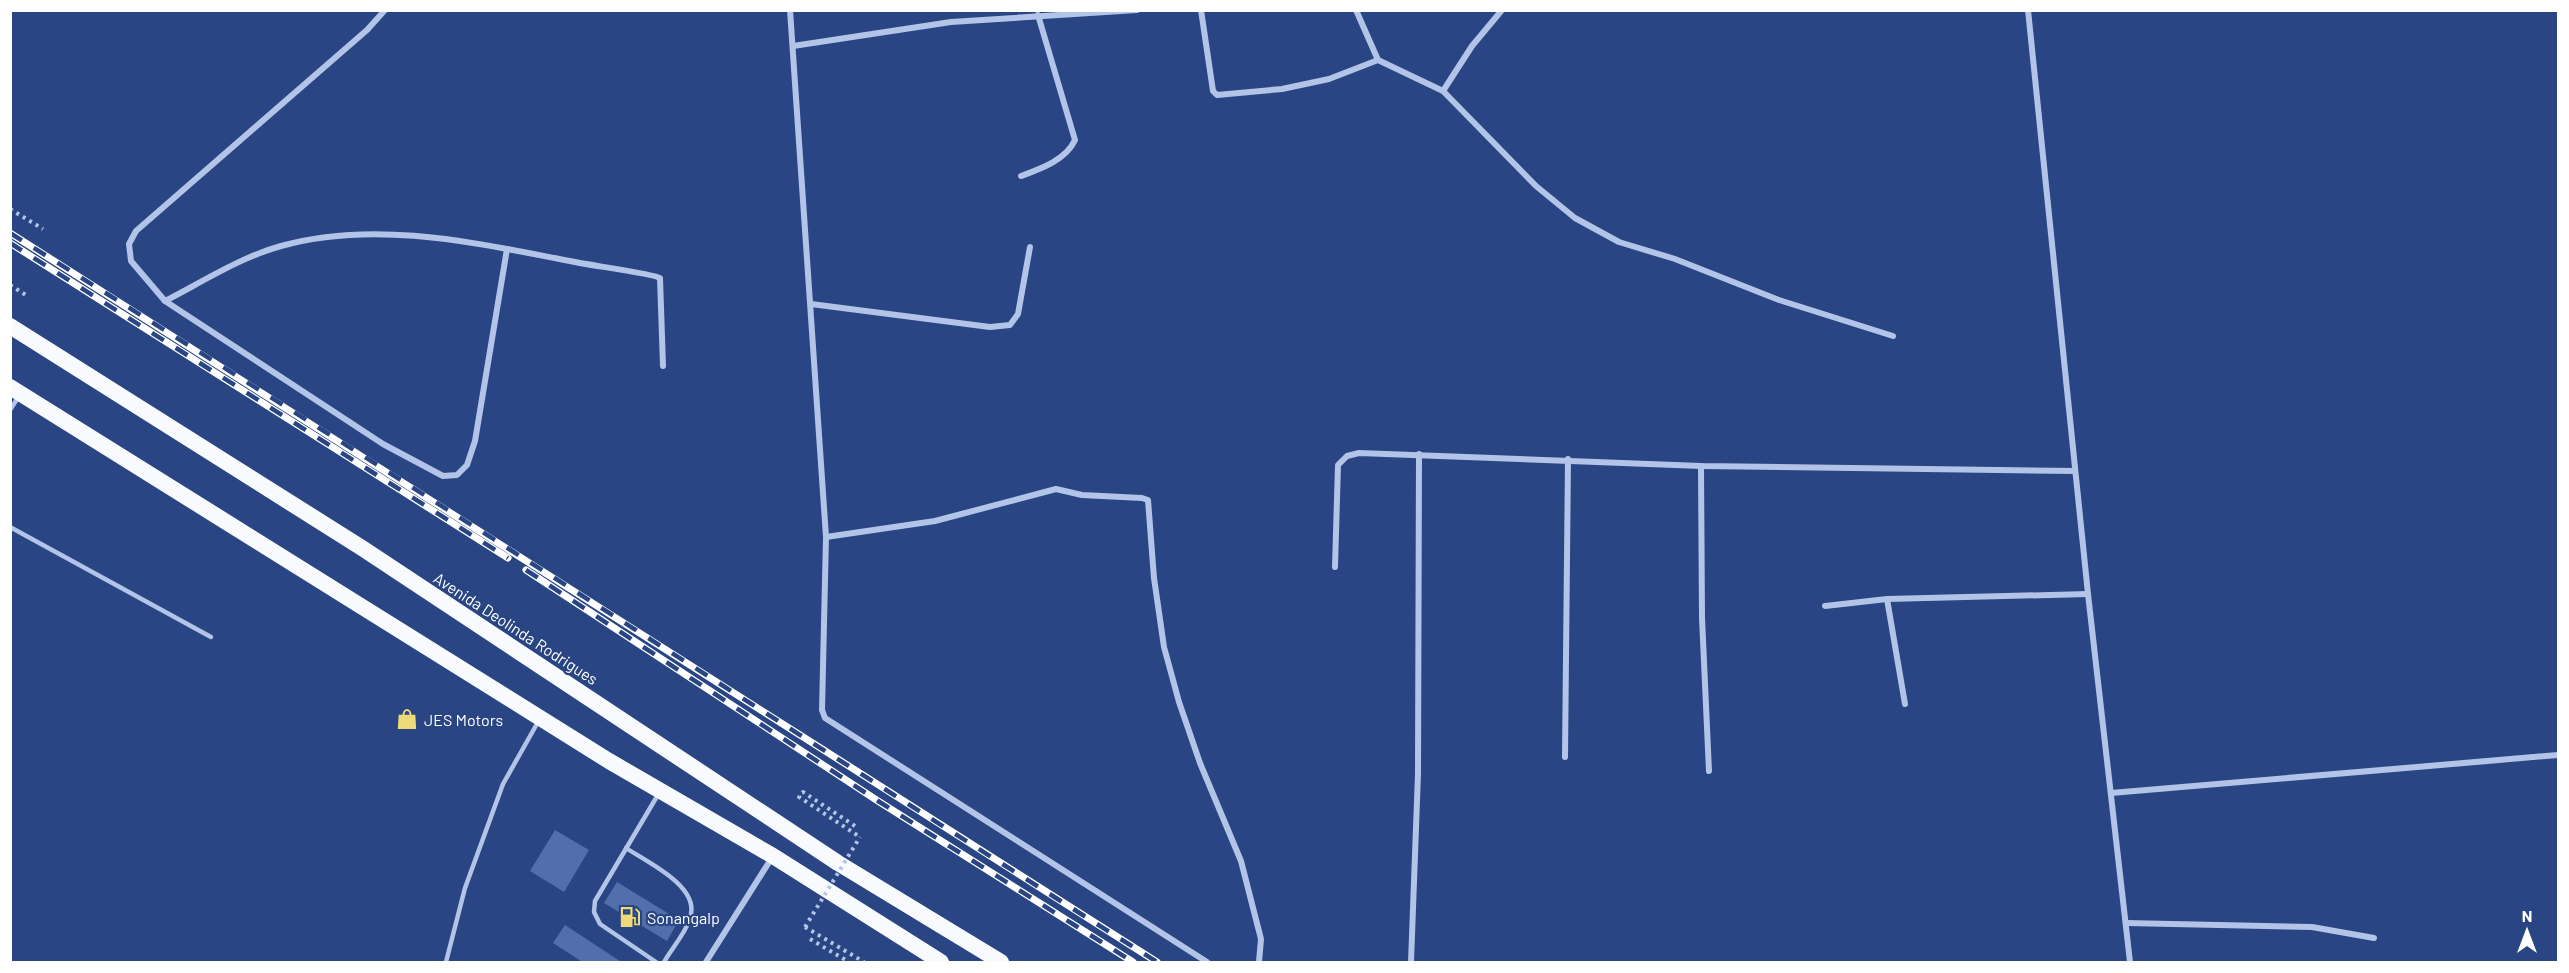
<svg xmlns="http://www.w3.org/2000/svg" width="2569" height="973" viewBox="0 0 2569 973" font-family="Barlow,sans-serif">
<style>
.building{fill:#526fab}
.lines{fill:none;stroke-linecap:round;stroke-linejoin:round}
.path{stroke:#b2c4e7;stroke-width:4;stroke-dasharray:3 4.5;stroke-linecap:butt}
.service{stroke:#b2c4e7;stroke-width:4.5}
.minor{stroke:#b2c4e7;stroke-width:6}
.trunk{stroke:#f9fafe;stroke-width:16}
.rail-casing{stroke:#fff;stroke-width:7}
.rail{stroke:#294583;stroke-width:4.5;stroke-dasharray:14;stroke-linecap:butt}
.path-bridge{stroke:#b2c4e7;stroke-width:4;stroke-dasharray:3 4.5;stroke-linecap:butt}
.labels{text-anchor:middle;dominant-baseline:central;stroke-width:4.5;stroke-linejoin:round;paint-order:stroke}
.street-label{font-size:16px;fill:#fff;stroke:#294583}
.poi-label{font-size:16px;fill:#fff;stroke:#294583;text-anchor:start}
</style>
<rect width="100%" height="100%" fill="#294583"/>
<!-- building -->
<g class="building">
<path d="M555 830 589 850 564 892 530 871Z"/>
<path d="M617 882 679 920 667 941 604 903Z"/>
<path d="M565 925 623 963H584L553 943Z"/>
</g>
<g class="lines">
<!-- path -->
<g class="path">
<path d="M10 209 43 229"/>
<path d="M10 285 29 297"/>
<path d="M855 826 803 792 799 797 860 837"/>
<path d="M805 927 864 962"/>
<path d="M810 939 849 962"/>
</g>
<!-- service -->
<g class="service">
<path d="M10 410 19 396"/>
<path d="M10 527 211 637"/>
<path d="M626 848C647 862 697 885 691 914 688 930 672 948 664 962"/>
<path d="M446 962 465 888 503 784 538 722"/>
<path d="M656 962 600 924 594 912 595 901 659 793"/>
</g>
<!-- minor -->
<g class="minor">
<path d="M385 10 367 30 136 231 129 244 131 261 165 301C202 282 241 257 281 246 377 219 480 244 575 262 588 265 655 274 660 278L663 366"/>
<path d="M790 10 826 537 822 710 825 718 1207 962"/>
<path d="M1201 10 1213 91 1217 95 1282 89 1329 79 1378 60 1443 91 1536 186 1575 218 1619 242 1675 259 1779 300 1893 336"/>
<path d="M1356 10 1378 60"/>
<path d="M2028 10 2088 594 2130 962"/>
<path d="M793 46 951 22 1137 10"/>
<path d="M1443 91 1472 46 1502 10"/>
<path d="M1021 176C1040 169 1066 160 1075 140L1038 15"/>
<path d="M165 301 383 444 443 476 457 475 467 465 475 441 507 249"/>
<path d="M811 304 990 327 1010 325 1018 314 1030 247"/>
<path d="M1701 466 1702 618 1709 771"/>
<path d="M826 537 935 521 1056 489 1082 495 1142 498 1148 500 1154 578 1164 647 1179 702 1200 763 1241 861 1261 939 1259 962"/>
<path d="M1335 567 1338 465 1347 456 1359 453 1701 466 2075 471"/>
<path d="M1887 599 1905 704"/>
<path d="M1825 606 1887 599 2088 594"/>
<path d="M1565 757 1568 459"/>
<path d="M2111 793 2558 755"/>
<path d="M2126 923 2312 927 2374 938"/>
<path d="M706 962 773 856"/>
<path d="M1411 962 1418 774 1419 454"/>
</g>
<!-- trunk -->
<g class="trunk">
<path d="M10 326 362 548 838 863 1001 962"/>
<path d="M10 387 609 761 773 856 941 962"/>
</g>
<defs>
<g id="rail">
<path d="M10 233C394 473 774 720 1157 962"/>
<path d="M10 243 508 558"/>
<path d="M526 570 878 801 1133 962"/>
</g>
</defs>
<!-- rail casing -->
<use href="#rail" class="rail-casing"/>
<!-- rail -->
<use href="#rail" class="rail"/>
<!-- path-bridge -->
<path class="path-bridge" d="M805 927 860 837"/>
</g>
<!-- icons -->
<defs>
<symbol id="shop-bare" viewBox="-9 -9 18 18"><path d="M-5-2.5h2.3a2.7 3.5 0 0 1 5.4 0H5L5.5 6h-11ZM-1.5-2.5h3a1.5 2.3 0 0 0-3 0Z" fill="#eeda79" stroke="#294583" stroke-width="2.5" paint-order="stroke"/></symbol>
<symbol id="fuel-bare" viewBox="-9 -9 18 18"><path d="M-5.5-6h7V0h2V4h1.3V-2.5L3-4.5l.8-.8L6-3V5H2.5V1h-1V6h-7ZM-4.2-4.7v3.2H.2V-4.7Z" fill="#eeda79" stroke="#294583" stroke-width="2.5" paint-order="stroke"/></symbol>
</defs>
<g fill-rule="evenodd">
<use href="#shop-bare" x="392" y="704" width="30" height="30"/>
<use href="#fuel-bare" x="615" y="902" width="30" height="30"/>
</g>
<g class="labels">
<!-- street labels -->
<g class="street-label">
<text transform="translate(516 628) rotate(33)">Avenida Deolinda Rodrigues</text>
</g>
<!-- poi labels -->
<g class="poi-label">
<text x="424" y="719">JES Motors</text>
<text x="647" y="917">Sonangalp</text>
</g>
</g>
<!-- border -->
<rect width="2569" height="973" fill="none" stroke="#ffffff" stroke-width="24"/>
<!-- north arrow -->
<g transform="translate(2527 931)" stroke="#294583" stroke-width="4.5" paint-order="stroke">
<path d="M0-4.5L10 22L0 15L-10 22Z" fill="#ffffff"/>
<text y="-9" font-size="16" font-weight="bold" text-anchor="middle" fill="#ffffff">N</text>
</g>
</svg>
